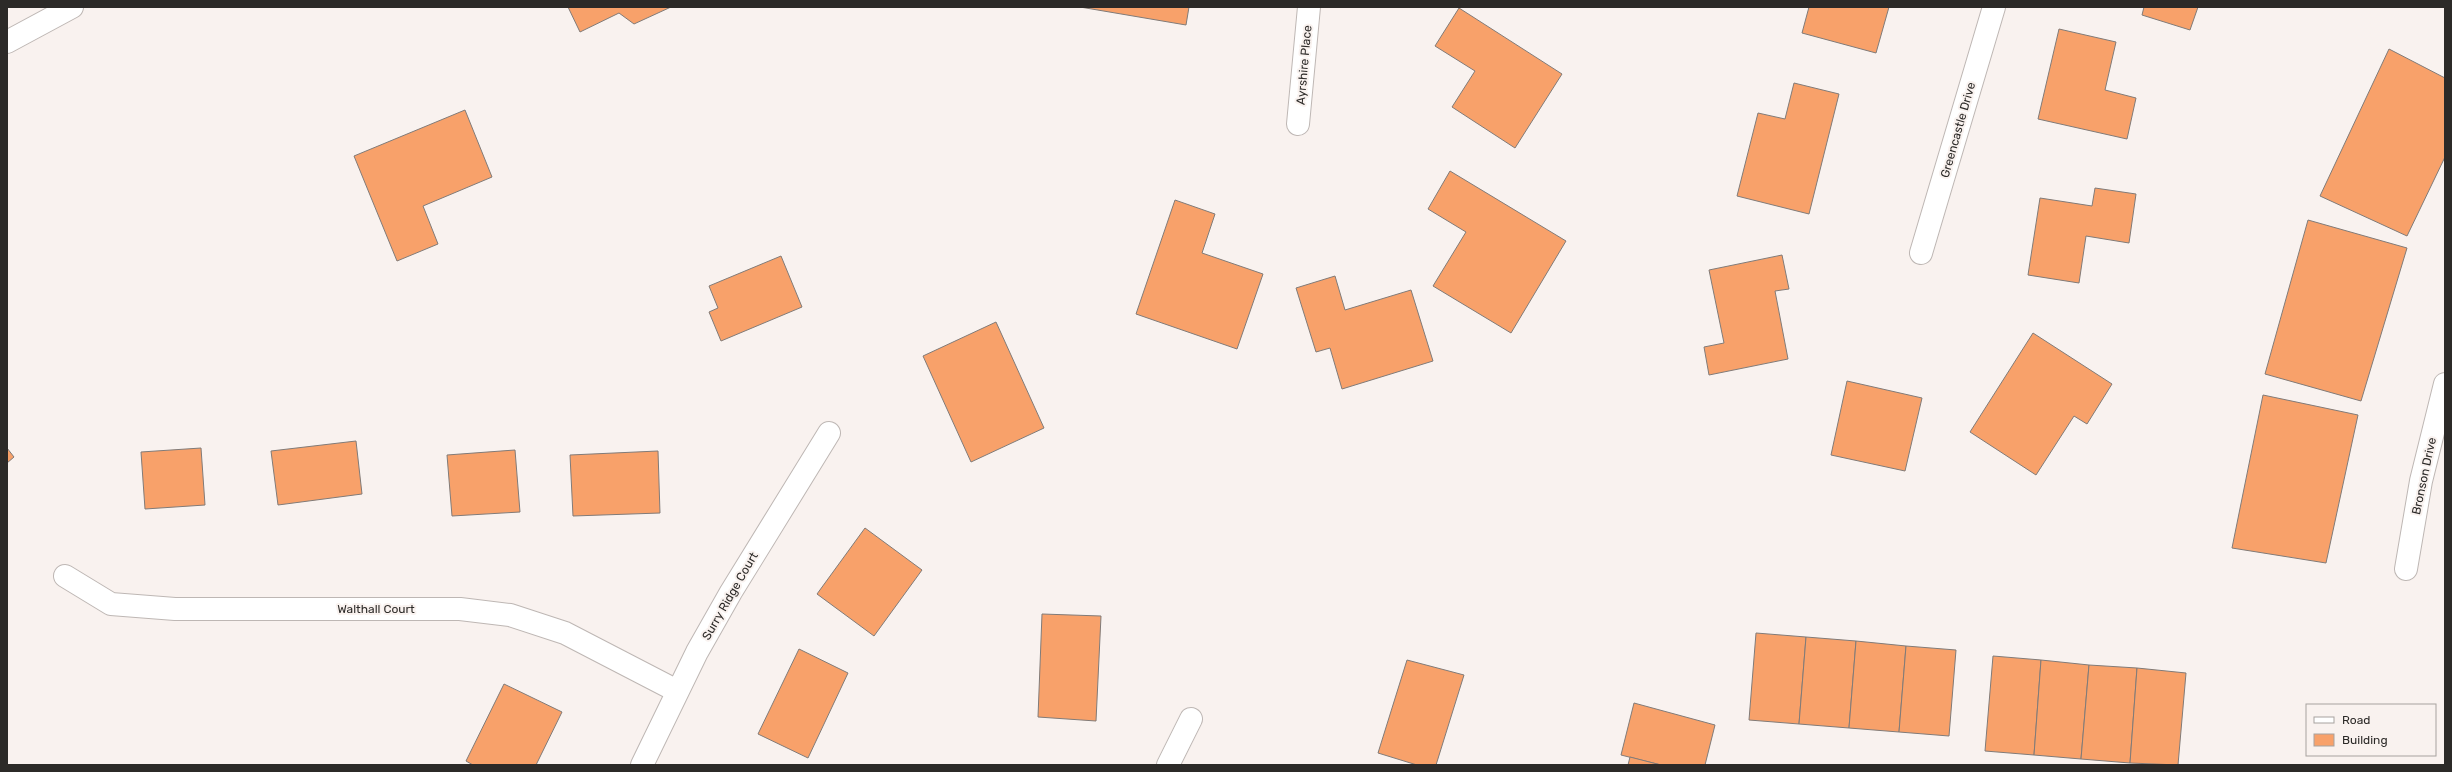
<svg xmlns="http://www.w3.org/2000/svg" width="2452" height="772" viewBox="0 0 2452 772" font-family="Rubik,sans-serif">
<style>
.building{fill:#f8a16a;stroke:#817b78}
.lines{fill:none;stroke-linecap:round;stroke-linejoin:round}
.minor-casing{stroke:#beb7b4;stroke-width:24}
.minor{stroke:#fff;stroke-width:22}
.labels{text-anchor:middle;dominant-baseline:central;stroke-width:4;stroke-linejoin:round;paint-order:stroke}
.street-label{font-size:12px;fill:#2c2a28;stroke:#f9f2ef}
</style>
<rect width="100%" height="100%" fill="#f9f2ef"/>
<!-- building -->
<g class="building">
<path d="M568 7H671L634 24 619 13 580 32Z"/>
<path d="M1080 7H1189L1186 25Z"/>
<path d="M1809 7H1889L1876 53 1802 33Z"/>
<path d="M2144 7H2198L2190 30 2142 15Z"/>
<path d="M1459 8 1562 74 1515 148 1452 107 1475 71 1435 46Z"/>
<path d="M2059 29 2116 42 2105 90 2136 98 2127 139 2038 119Z"/>
<path d="M2389 49 2445 78V157L2407 236 2320 196Z"/>
<path d="M1794 83 1839 94 1809 214 1737 196 1758 113 1785 119Z"/>
<path d="M465 110 492 177 423 206 438 244 397 261 354 156Z"/>
<path d="M1450 171 1566 241 1511 333 1433 286 1466 232 1428 209Z"/>
<path d="M2095 188 2136 194 2129 243 2086 236 2079 283 2028 275 2040 198 2092 206Z"/>
<path d="M1175 200 1215 214 1202 253 1263 274 1237 349 1136 314Z"/>
<path d="M2308 220 2407 248 2361 401 2265 374Z"/>
<path d="M1782 255 1789 289 1775 291 1788 359 1709 375 1704 347 1724 343 1709 270Z"/>
<path d="M781 256 802 307 721 341 709 312 718 308 709 286Z"/>
<path d="M1335 276 1345 310 1411 290 1433 361 1342 389 1330 348 1316 352 1296 288Z"/>
<path d="M996 322 1044 428 971 462 923 356Z"/>
<path d="M2033 333 2112 384 2087 424 2074 416 2036 475 1970 432Z"/>
<path d="M1847 381 1922 398 1905 471 1831 455Z"/>
<path d="M2263 395 2358 415 2326 563 2232 548Z"/>
<path d="M356 441 362 494 278 505 271 451Z"/>
<path d="M7 448 14 457 7 463Z"/>
<path d="M201 448 205 505 145 509 141 452Z"/>
<path d="M515 450 520 512 452 516 447 455Z"/>
<path d="M658 451 660 513 573 516 570 455Z"/>
<path d="M865 528 922 570 874 636 817 594Z"/>
<path d="M1042 614 1101 616 1096 721 1038 717Z"/>
<path d="M1756 633 1806 637 1799 724 1749 720Z"/>
<path d="M1806 637 1856 641 1849 728 1799 724Z"/>
<path d="M1856 641 1906 646 1899 732 1849 728Z"/>
<path d="M1906 646 1956 650 1949 736 1899 732Z"/>
<path d="M799 649 848 673 808 758 758 734Z"/>
<path d="M1993 656 2041 660 2034 755 1985 751Z"/>
<path d="M1407 660 1464 675 1436 765H1417L1378 753Z"/>
<path d="M2041 660 2089 665 2081 759 2034 755Z"/>
<path d="M2089 665 2137 668 2130 763 2081 759Z"/>
<path d="M2137 668 2186 673 2178 765 2130 763Z"/>
<path d="M504 684 562 712 536 765H473L466 761Z"/>
<path d="M1634 703 1715 725 1705 765H1661L1621 755Z"/>
<path d="M1630 757 1661 765H1628Z"/>
</g>
<g class="lines">
<defs>
<g id="minor">
<path d="M7 42 72 7"/>
<path d="M1298 124 1309 7"/>
<path d="M1921 253 1994 7"/>
<path d="M2406 569 2421 481 2445 384"/>
<path d="M65 576 111 604 175 609H460L510 615 565 633 677 691"/>
<path d="M642 765 697 652 731 592 829 433"/>
<path d="M1168 765 1191 719"/>
</g>
</defs>
<!-- minor casing -->
<use href="#minor" class="minor-casing"/>
<!-- minor -->
<use href="#minor" class="minor"/>
</g>
<g class="labels">
<!-- street labels -->
<g class="street-label">
<text transform="translate(1304 65) rotate(-85)">Ayrshire Place</text>
<text transform="translate(1958 130) rotate(-74)">Greencastle Drive</text>
<text transform="translate(2424 476) rotate(-78)">Bronson Drive</text>
<text transform="translate(730 596) rotate(-60)">Surry Ridge Court</text>
<text x="376" y="609">Walthall Court</text>
</g>
</g>
<!-- border -->
<rect width="2452" height="772" fill="none" stroke="#2c2a28" stroke-width="16"/>
<!-- legend -->
<rect x="2306" y="704" width="130" height="52" fill="#f9f2ef" stroke="#a7a29f"/>
<rect x="2314" y="717" width="20" height="6" fill="#ffffff" stroke="#a7a29f"/>
<text x="2342" y="724" font-size="12" fill="#2c2a28">Road</text>
<rect x="2314" y="734" width="20" height="12" fill="#f8a16a" stroke="#a7a29f"/>
<text x="2342" y="744" font-size="12" fill="#2c2a28">Building</text>
</svg>
